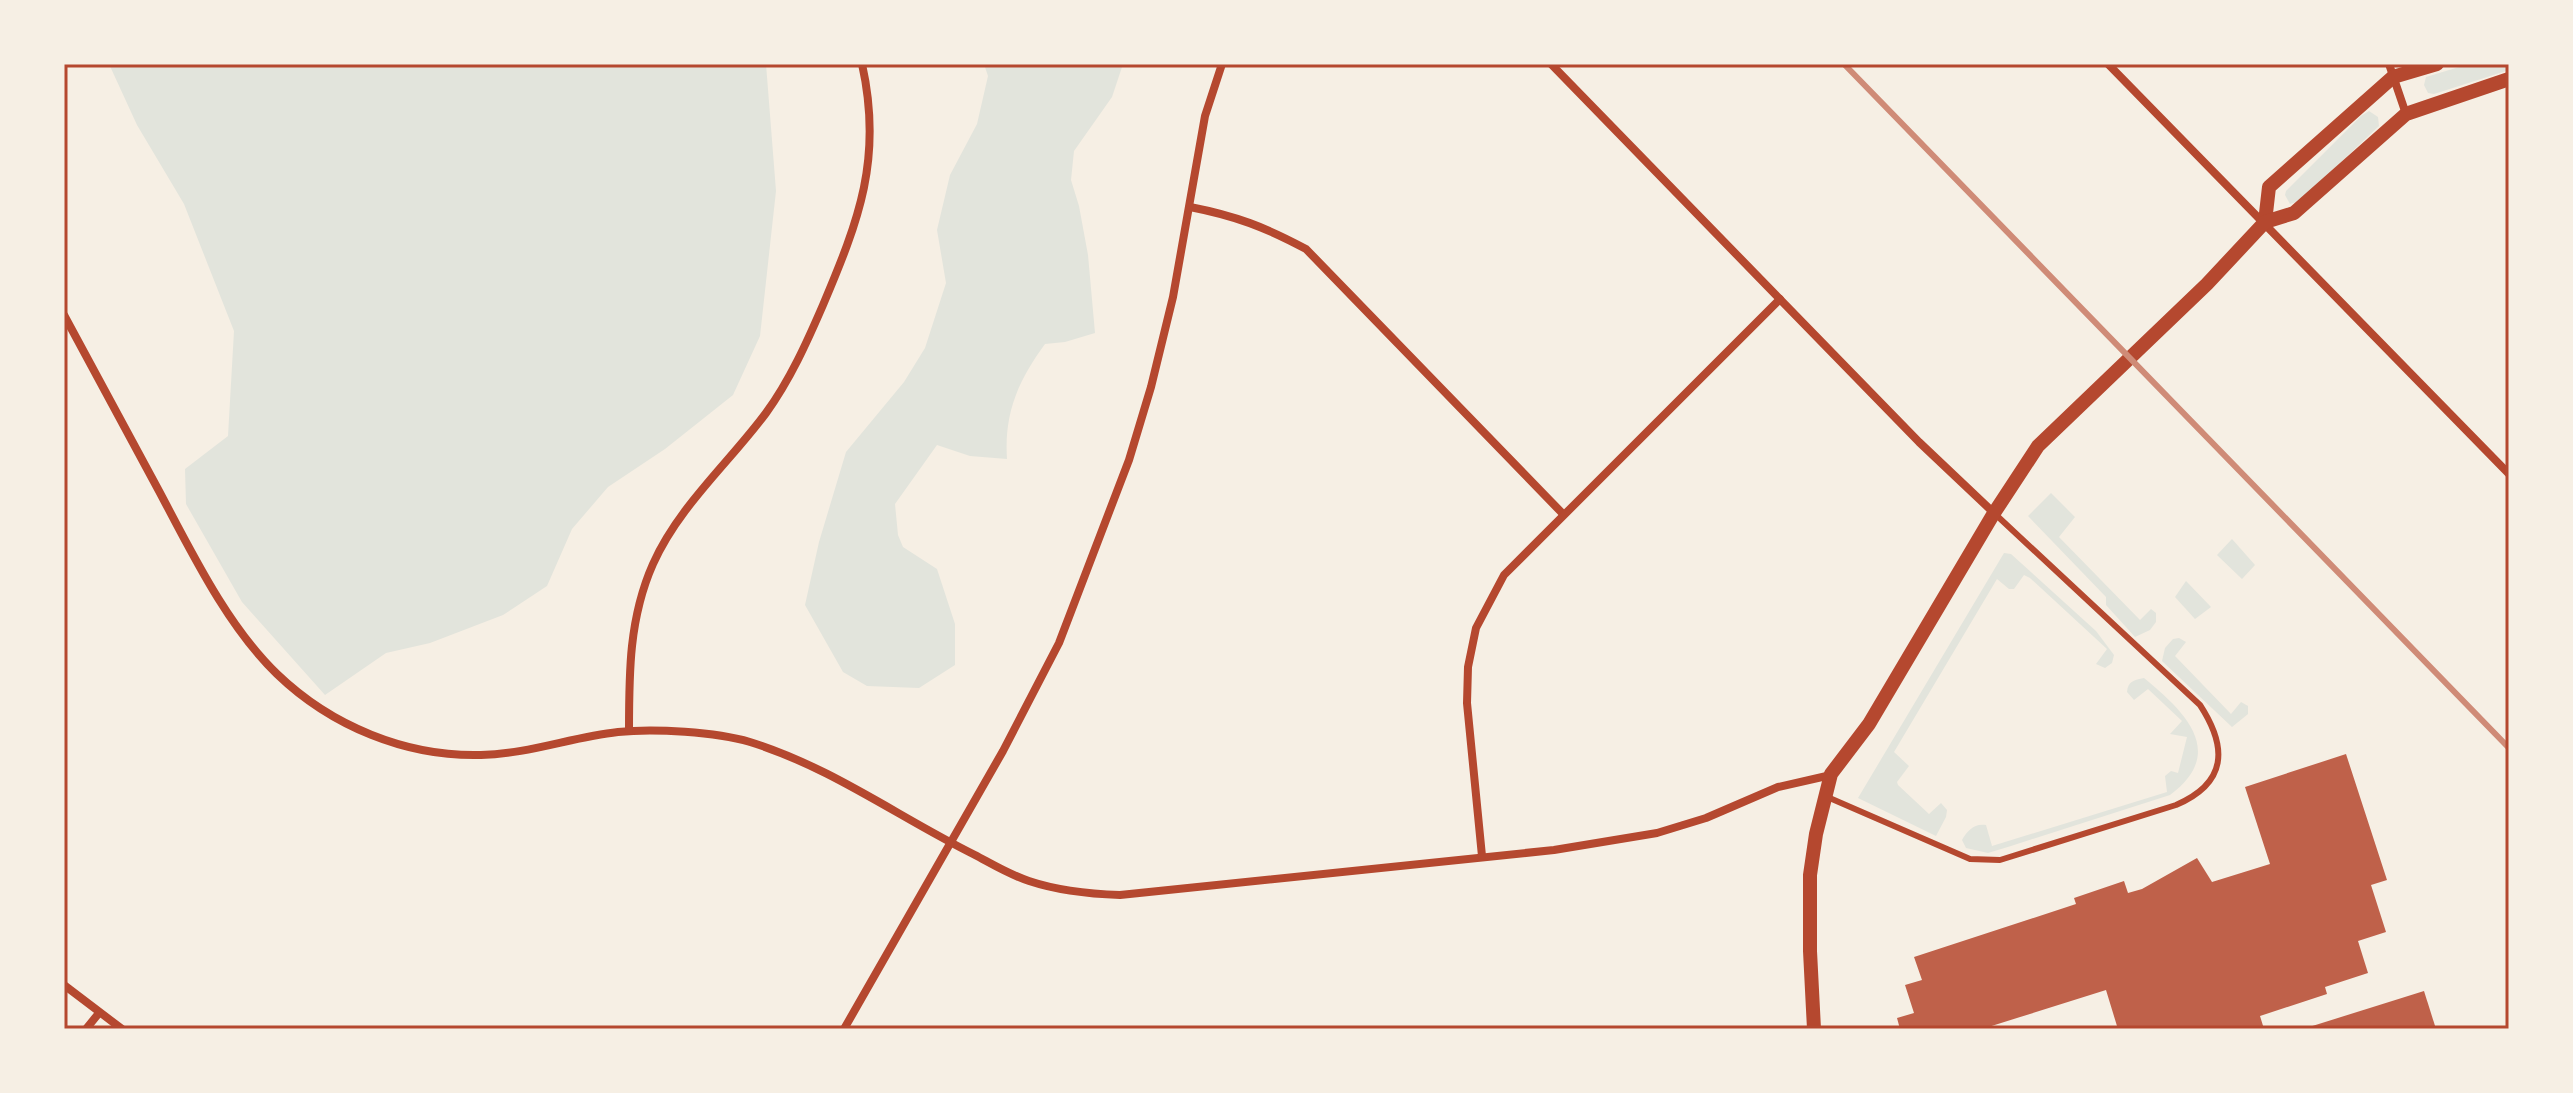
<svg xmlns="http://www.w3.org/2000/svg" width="2573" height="1093" viewBox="0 0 2573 1093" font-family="'Source Sans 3',sans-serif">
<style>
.green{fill:#e2e4dc}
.building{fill:#bf614a}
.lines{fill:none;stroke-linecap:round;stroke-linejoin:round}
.service{stroke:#b5482f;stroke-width:6}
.minor{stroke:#b5482f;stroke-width:8}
.tertiary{stroke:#b5482f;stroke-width:14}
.rail{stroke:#cf8b77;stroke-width:6}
.neatline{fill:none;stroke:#b5482f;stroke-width:3}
</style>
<rect width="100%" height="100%" fill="#f6efe4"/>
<!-- green -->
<g class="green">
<path d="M109 64H766L776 191 760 336 733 395 665 449 608 487 572 529 547 586 503 615 430 643 386 653 325 695 242 602 186 504 185 469 228 436 234 331 184 204 137 125Z"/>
<path d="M984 64H1123L1112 97 1074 151 1071 180 1079 206 1088 255 1095 333 1065 342 1045 344C1018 381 1004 413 1007 459L970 456 937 445 895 504 898 535 903 547 937 569 955 624V665L919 688 867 686 843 672 805 605 819 542 846 452 904 382 925 348 946 283 937 230 950 175 977 124 988 76Z"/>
<path d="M2469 64H2509V70L2434 94 2428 93 2424 85 2426 77Z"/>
<path d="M2369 111 2378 117 2379 126 2300 201 2290 204 2285 195 2286 191 2361 116Z"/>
<path d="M2051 493 2075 517 2059 537 2140 620 2151 609 2156 613V622L2150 630 2135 637 2106 605V597L2028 516Z"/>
<path d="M2232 539 2255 565 2242 579 2217 555Z"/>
<path d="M2004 553 2011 554 2096 631 2114 655 2112 663 2105 668 2096 664 2107 649 2030 578 2024 575 2014 589H2009L1997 579 1894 752 1909 766 1897 782 1898 785 1929 814 1941 803 1947 810 1946 817 1936 836 1858 798Z"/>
<path d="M2186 581 2211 607 2195 619 2175 597Z"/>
<path d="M2179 638 2186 642 2175 656 2231 714 2241 702 2248 706V714L2232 727 2162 661 2165 648 2173 639Z"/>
<path d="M2144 678C2184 711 2228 752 2170 795L2011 846 1988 853 1966 848 1962 840C1967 831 1974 823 1986 825L1992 846 2167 792 2165 776 2171 771 2178 773 2187 737 2170 734 2182 721 2148 689 2134 700 2127 692C2128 681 2134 680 2144 678Z"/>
</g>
<!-- building -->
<g class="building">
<path d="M2346 754 2387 880 2371 885 2386 932 2358 941 2368 973 2325 987 2327 994 2260 1016 2264 1029H2112L2117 1026 2106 990 1982 1029H1900L1897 1018 1914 1013 1905 985 1922 980 1914 957 2076 904 2074 898 2124 881 2128 893 2142 889 2197 858 2212 882 2270 864 2245 787Z"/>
<path d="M2424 991 2436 1029H2306V1028Z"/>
</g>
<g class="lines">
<!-- service -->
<path class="service" d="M1825 796 1970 859 2000 860 2176 805C2227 783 2228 748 2200 705L1994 513"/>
<!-- minor -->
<g class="minor">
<path d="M1551 64 1919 442 1994 513"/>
<path d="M2108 64 2509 474"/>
<path d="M2389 64 2406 114"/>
<path d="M1190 207C1236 216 1265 227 1306 249L1563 514"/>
<path d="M64 315C96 374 127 432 159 491 191 551 227 626 277 674 331 726 406 757 481 755 528 754 572 737 618 732 654 728 716 732 750 742 831 767 900 818 975 855 992 864 1010 875 1029 881 1059 891 1089 894 1120 895L1554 850 1657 833 1706 818 1778 787 1831 775"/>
<path d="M629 731C629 673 629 618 653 564 679 506 729 463 766 413 790 380 807 342 823 305 859 220 883 158 862 64"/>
<path d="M1482 856 1467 703 1468 667 1476 628 1504 575 1780 299"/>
<path d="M64 985 122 1029"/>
<path d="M86 1029 99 1013"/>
<path d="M844 1029 1003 751 1059 643 1129 460 1151 387 1173 297 1205 116 1222 64"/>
</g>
<!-- tertiary -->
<g class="tertiary">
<path d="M2265 222 2269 187 2393 77 2437 64"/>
<path d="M1814 1029 1810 951V875L1816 834 1831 774 1869 724 1994 513 2038 446 2207 284 2265 222 2294 213 2406 114 2509 79"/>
</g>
<!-- rail -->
<path class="rail" d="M1844 64 2509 748"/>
</g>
<!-- border -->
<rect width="2573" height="1093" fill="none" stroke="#f6efe4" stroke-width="132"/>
<rect x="66" y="66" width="2441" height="961" class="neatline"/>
</svg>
